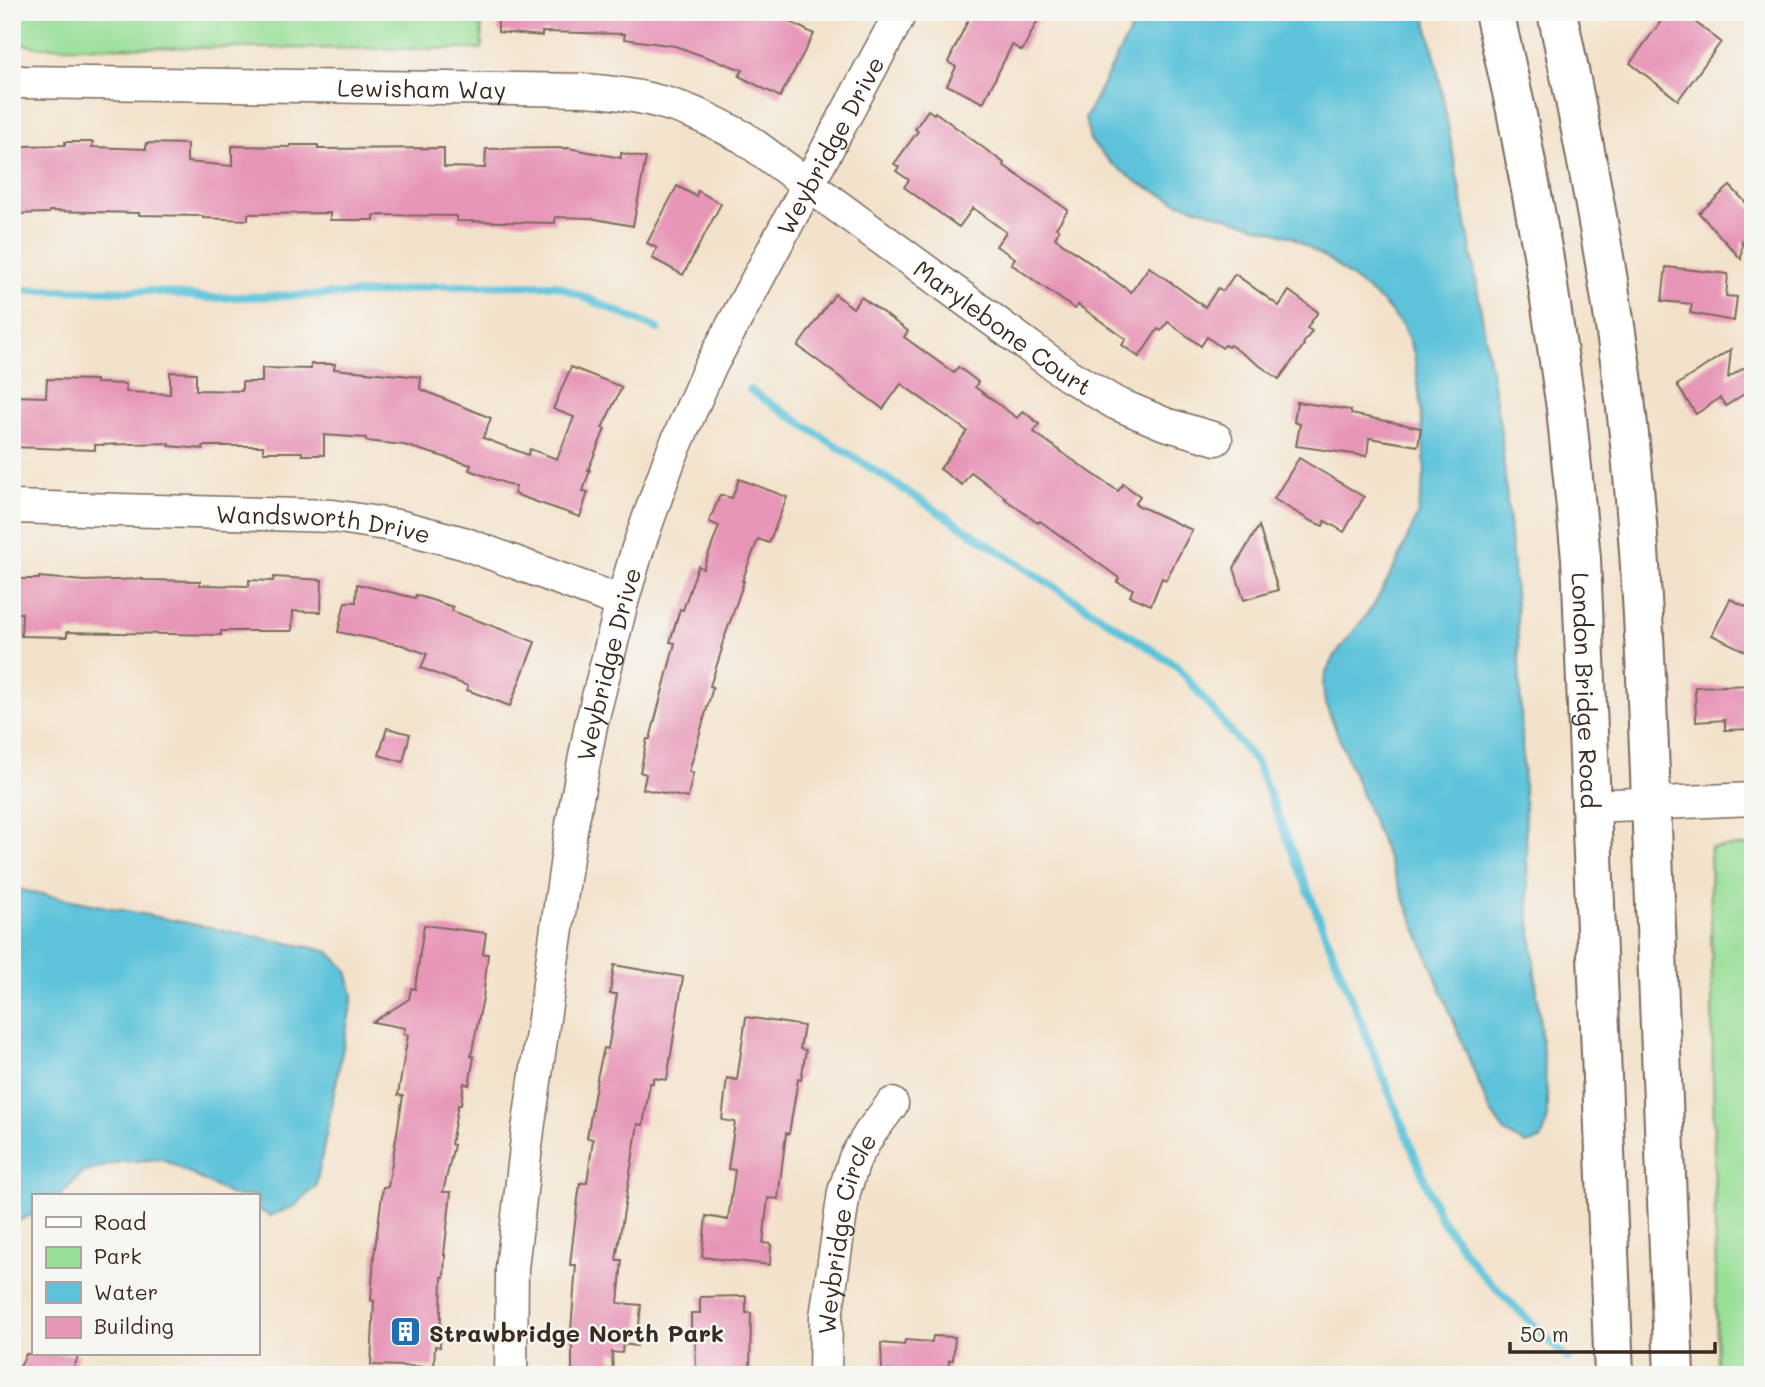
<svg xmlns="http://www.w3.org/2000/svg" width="1765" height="1387" viewBox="0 0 1765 1387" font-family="Mali,sans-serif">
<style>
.green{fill:#99df98;stroke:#6a845b;stroke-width:2}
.water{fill:#5dc3da;stroke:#4c767c;stroke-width:2}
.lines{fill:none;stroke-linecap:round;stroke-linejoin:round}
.stream{stroke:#5dc3da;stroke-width:8}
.building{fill:#e796b7}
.minor-casing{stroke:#7b6a5b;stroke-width:35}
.major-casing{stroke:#7b6a5b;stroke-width:42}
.minor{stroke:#fff;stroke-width:32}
.major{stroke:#fff;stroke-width:38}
.labels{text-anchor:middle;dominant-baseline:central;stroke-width:5;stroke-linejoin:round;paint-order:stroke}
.street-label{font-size:24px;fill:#3b2a1e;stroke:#f6f6f2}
.poi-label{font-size:24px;font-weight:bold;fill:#3b2a1e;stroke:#f6f6f2;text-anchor:start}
</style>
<rect width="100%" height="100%" fill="#f6f6f2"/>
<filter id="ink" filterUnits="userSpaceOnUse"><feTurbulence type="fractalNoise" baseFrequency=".0143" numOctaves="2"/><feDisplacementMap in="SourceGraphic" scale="14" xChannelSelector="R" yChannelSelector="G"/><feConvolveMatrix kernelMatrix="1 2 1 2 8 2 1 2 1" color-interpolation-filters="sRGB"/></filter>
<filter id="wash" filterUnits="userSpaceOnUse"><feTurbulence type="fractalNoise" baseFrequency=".00686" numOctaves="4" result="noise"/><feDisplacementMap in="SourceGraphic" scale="28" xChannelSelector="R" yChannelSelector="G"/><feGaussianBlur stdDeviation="1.57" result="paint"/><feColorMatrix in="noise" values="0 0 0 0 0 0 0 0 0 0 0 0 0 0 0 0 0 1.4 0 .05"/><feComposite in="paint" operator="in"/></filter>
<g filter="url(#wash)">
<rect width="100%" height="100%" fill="#f3e2cb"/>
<!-- green -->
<g class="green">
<path d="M12 12H481L482 49 36 47 12 41Z"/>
<path d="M1753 845V1375H1717L1710 848Z"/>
</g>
<!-- water -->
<g class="water">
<path d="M1140 12H1424L1436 61 1471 250 1501 432 1517 614 1529 911 1547 1094V1123L1541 1140 1525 1144 1505 1132 1490 1111 1325 703 1323 685 1327 670 1336 654 1374 605 1397 562 1417 516 1425 472 1421 409 1414 353 1403 326 1382 302 1332 262 1292 237 1177 202 1140 184 1111 163 1090 140 1085 119Z"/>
<path d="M12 888 328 951 347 970 353 996 316 1186 295 1206 270 1216 257 1209V1196H233L163 1159 119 1162 82 1173 60 1196H33V1214L12 1224Z"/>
</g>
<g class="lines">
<!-- stream -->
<g class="stream">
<path d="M12 290 151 291 209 298 381 293 435 286 556 285 658 329"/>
<path d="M750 390 1177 666 1257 764 1440 1218 1479 1271 1568 1359"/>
</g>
</g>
<g id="blocks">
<!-- building -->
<g class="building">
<path d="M498 12H771L814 34 780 97 739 76 743 70 675 46 624 39 625 34 542 32V36L498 32Z"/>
<path d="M972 12H1042L1022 51 1012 45 983 103 947 85 956 67 948 62Z"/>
<path d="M1668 12H1703L1695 22 1721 42 1678 100 1630 63Z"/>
<path d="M928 110 934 114 935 112 1004 163 1003 165 1068 210 1056 228 1059 230 1055 238 1131 292 1149 267 1205 307 1218 288 1223 291 1235 274 1279 306 1289 291 1318 312 1307 328 1312 331 1303 344 1304 345 1279 379 1230 345 1228 347 1225 345 1222 348 1207 337 1201 346 1168 322 1161 331 1158 329 1139 357 1122 345 1126 339 1078 305 1075 309 1011 264 1015 258 996 246 1006 232 973 208 959 227 904 187 909 180 896 171 899 167 894 164 918 131 915 129Z"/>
<path d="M65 142H93L92 147 146 149V143L187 144V162L232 166V146L290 147V145H318V149L444 148V167L485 168 486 149 568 148 621 158V153L646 158 633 226 590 218 555 217V223L457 221V216L374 215V220H330V213L248 214V220L203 218V216L139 215V213L49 211V213L12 214V150H24V146L65 145Z"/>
<path d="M677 186 696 196 698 191 721 204 683 275 652 258 657 248 647 243Z"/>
<path d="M1730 186 1753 210V251L1742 241 1741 259 1699 213Z"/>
<path d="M1666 267 1728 274 1726 296 1737 297 1734 321 1690 313 1692 304 1662 301Z"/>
<path d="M835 294 853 308 861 297 908 331 904 337 954 373 958 367 969 375 978 382 975 387 1017 418 1023 411 1039 424 1034 432 1067 456 1118 491 1123 484 1140 496 1135 504 1192 530 1166 580 1162 578 1151 605 1130 596 1133 589 1117 582 1119 578 1040 521 1038 523 1005 499 1006 498 971 472 962 485 940 469 967 431 901 384 883 409 798 346Z"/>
<path d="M1731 349 1728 378 1753 362V388L1726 406 1720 398 1696 414 1677 385Z"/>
<path d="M311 364H335L334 369 421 377 420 389 491 418 483 438 528 455 530 449 557 459 574 417 553 409 571 367 622 387 602 428 605 429 588 470H590L583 491 588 492 580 517 514 494 516 487 469 470 471 465 404 445 366 441V438L324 435V455H302V452H263V446H203V449L169 446V443L95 445V450L12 447V396L46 397 47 379 96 380V383L126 384V392L170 394V372L196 373V390L242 391V382H262V368L311 369Z"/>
<path d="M1297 402 1351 410V414L1421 428 1418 446 1369 438 1367 456 1296 446 1300 424 1294 422Z"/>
<path d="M1299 458 1364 497 1344 532 1325 521 1323 526 1311 521 1274 499Z"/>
<path d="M739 479 787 497 769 543 758 539 742 581H744L721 648 722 649 710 686 713 687 689 772 693 773 688 798 643 789 646 774 640 772 647 739H650L675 643 670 642 680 609 683 610 698 566 703 569 719 526 709 522 720 495 732 498Z"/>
<path d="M1259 526 1278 590 1244 600 1234 568Z"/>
<path d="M39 577 84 581 143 579V580L200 581V585L249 586V580L273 581 274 577 322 580 321 612 293 611 292 631H221V635L67 632V637L21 636 22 613H12V579H39Z"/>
<path d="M357 584 415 598 416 595 453 607 452 611 535 642 510 706 467 690 468 686 421 668 427 654 402 645 338 632 345 602H356Z"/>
<path d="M1730 599 1753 610V655L1712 635Z"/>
<path d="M1753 685V729L1725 730V720L1696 722 1695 687Z"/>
<path d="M387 728 410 734 403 762 379 755Z"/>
<path d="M424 925 486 933 483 954H488L483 998 471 1056 474 1057 469 1085 464 1083 461 1105H458L451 1144 454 1145 443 1192H451L444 1255H445L444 1277H442L440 1347 435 1346 434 1367 371 1365 374 1301 371 1300 374 1256 383 1187H388L403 1096 398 1095 408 1035 403 1034 405 1028 373 1022 409 999 411 988 415 989Z"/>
<path d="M614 965 683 977 667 1080 653 1078V1083H650L643 1125 638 1124 616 1260H622L618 1303 641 1305 637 1346 623 1344 622 1353 612 1352 613 1375H572V1345L570 1344 576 1265H570L574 1230 580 1183H587L593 1139 587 1138 597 1078 604 1048 608 1049 617 994H610Z"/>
<path d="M746 1017 804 1026 800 1049 806 1050 801 1080 798 1079 789 1134 786 1133 778 1199 768 1198 763 1243 771 1244 770 1265 702 1257 706 1216 728 1220 735 1170 728 1169 735 1122 722 1120 727 1078 737 1080Z"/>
<path d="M746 1296V1313H751L750 1375H696L695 1335H691V1313H700V1297Z"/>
<path d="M933 1336 955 1337 953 1360H949L948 1375H890V1371H882L881 1343 904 1345 905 1340 932 1342Z"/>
<path d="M26 1354H79L71 1375H16Z"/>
</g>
</g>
</g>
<g filter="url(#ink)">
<use href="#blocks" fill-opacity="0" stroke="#7b6a5b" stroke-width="2"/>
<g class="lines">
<defs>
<g id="minor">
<path id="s1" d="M12 80 22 82 586 90C626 93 666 100 703 117 717 123 730 131 743 137L1068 375 1115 403 1165 424 1216 439"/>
<path id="s2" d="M12 507 333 516 398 526 463 543 622 602"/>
<path d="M1591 806 1753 799"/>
<path id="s3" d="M511 1375 512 1268 528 1130 571 830 591 725 622 602 638 548 670 458 708 371 901 12"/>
<path id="s4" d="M825 1375 826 1317 844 1192 855 1158 870 1133 892 1104"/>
</g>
<g id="major">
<path id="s5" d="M1494 12 1516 110 1544 259 1566 408 1581 558 1614 1375"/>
<path d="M1557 12C1584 140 1609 269 1625 399 1643 549 1647 701 1653 852 1660 1026 1667 1200 1674 1375"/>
</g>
</defs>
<!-- minor casing -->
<use href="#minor" class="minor-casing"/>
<!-- major casing -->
<use href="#major" class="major-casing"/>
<!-- minor -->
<use href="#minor" class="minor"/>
<!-- major -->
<use href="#major" class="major"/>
</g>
</g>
<!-- icons -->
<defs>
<symbol id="building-square" viewBox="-11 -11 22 22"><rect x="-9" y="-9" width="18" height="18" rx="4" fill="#1f6fb2" stroke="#f6f6f2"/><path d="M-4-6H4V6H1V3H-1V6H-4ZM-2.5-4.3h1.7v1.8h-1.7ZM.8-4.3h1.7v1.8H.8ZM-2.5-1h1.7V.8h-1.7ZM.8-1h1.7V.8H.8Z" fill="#fff"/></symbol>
</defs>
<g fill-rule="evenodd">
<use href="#building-square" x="388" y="1314" width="35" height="35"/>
</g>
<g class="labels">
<!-- street labels -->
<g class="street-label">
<text stroke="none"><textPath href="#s1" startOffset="410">Lewisham Way</textPath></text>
<text stroke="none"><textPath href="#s3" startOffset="1286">Weybridge Drive</textPath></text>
<text stroke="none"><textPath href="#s1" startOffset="1062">Marylebone Court</textPath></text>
<text stroke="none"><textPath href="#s2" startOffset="312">Wandsworth Drive</textPath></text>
<text stroke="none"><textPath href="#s3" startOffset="719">Weybridge Drive</textPath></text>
<text stroke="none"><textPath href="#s5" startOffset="686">London Bridge Road</textPath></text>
<text stroke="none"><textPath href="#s4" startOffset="144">Weybridge Circle</textPath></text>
</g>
<!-- poi labels -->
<g class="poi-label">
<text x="429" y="1332">Strawbridge North Park</text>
</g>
</g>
<!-- margin -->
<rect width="1765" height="1387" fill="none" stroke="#f6f6f2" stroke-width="42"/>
<!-- legend -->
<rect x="32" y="1194" width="228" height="161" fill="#f6f6f2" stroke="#aba49d" stroke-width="2"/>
<rect x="46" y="1217" width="35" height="10" fill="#ffffff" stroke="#aba49d" stroke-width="2"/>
<text x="94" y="1230" font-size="21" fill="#3b2a1e">Road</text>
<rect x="46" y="1247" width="35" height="21" fill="#99df98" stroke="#aba49d" stroke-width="2"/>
<text x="94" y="1264" font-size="21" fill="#3b2a1e">Park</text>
<rect x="46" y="1282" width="35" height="21" fill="#5dc3da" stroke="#aba49d" stroke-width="2"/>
<text x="94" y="1300" font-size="21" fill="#3b2a1e">Water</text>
<rect x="46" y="1317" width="35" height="21" fill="#e796b7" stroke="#aba49d" stroke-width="2"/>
<text x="94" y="1334" font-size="21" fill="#3b2a1e">Building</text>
<!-- scale -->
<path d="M1510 1342v10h205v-10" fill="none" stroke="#3b2a1e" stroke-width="3.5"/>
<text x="1520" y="1342" font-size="21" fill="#3b2a1e" stroke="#f6f6f2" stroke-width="5" paint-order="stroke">50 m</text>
</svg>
